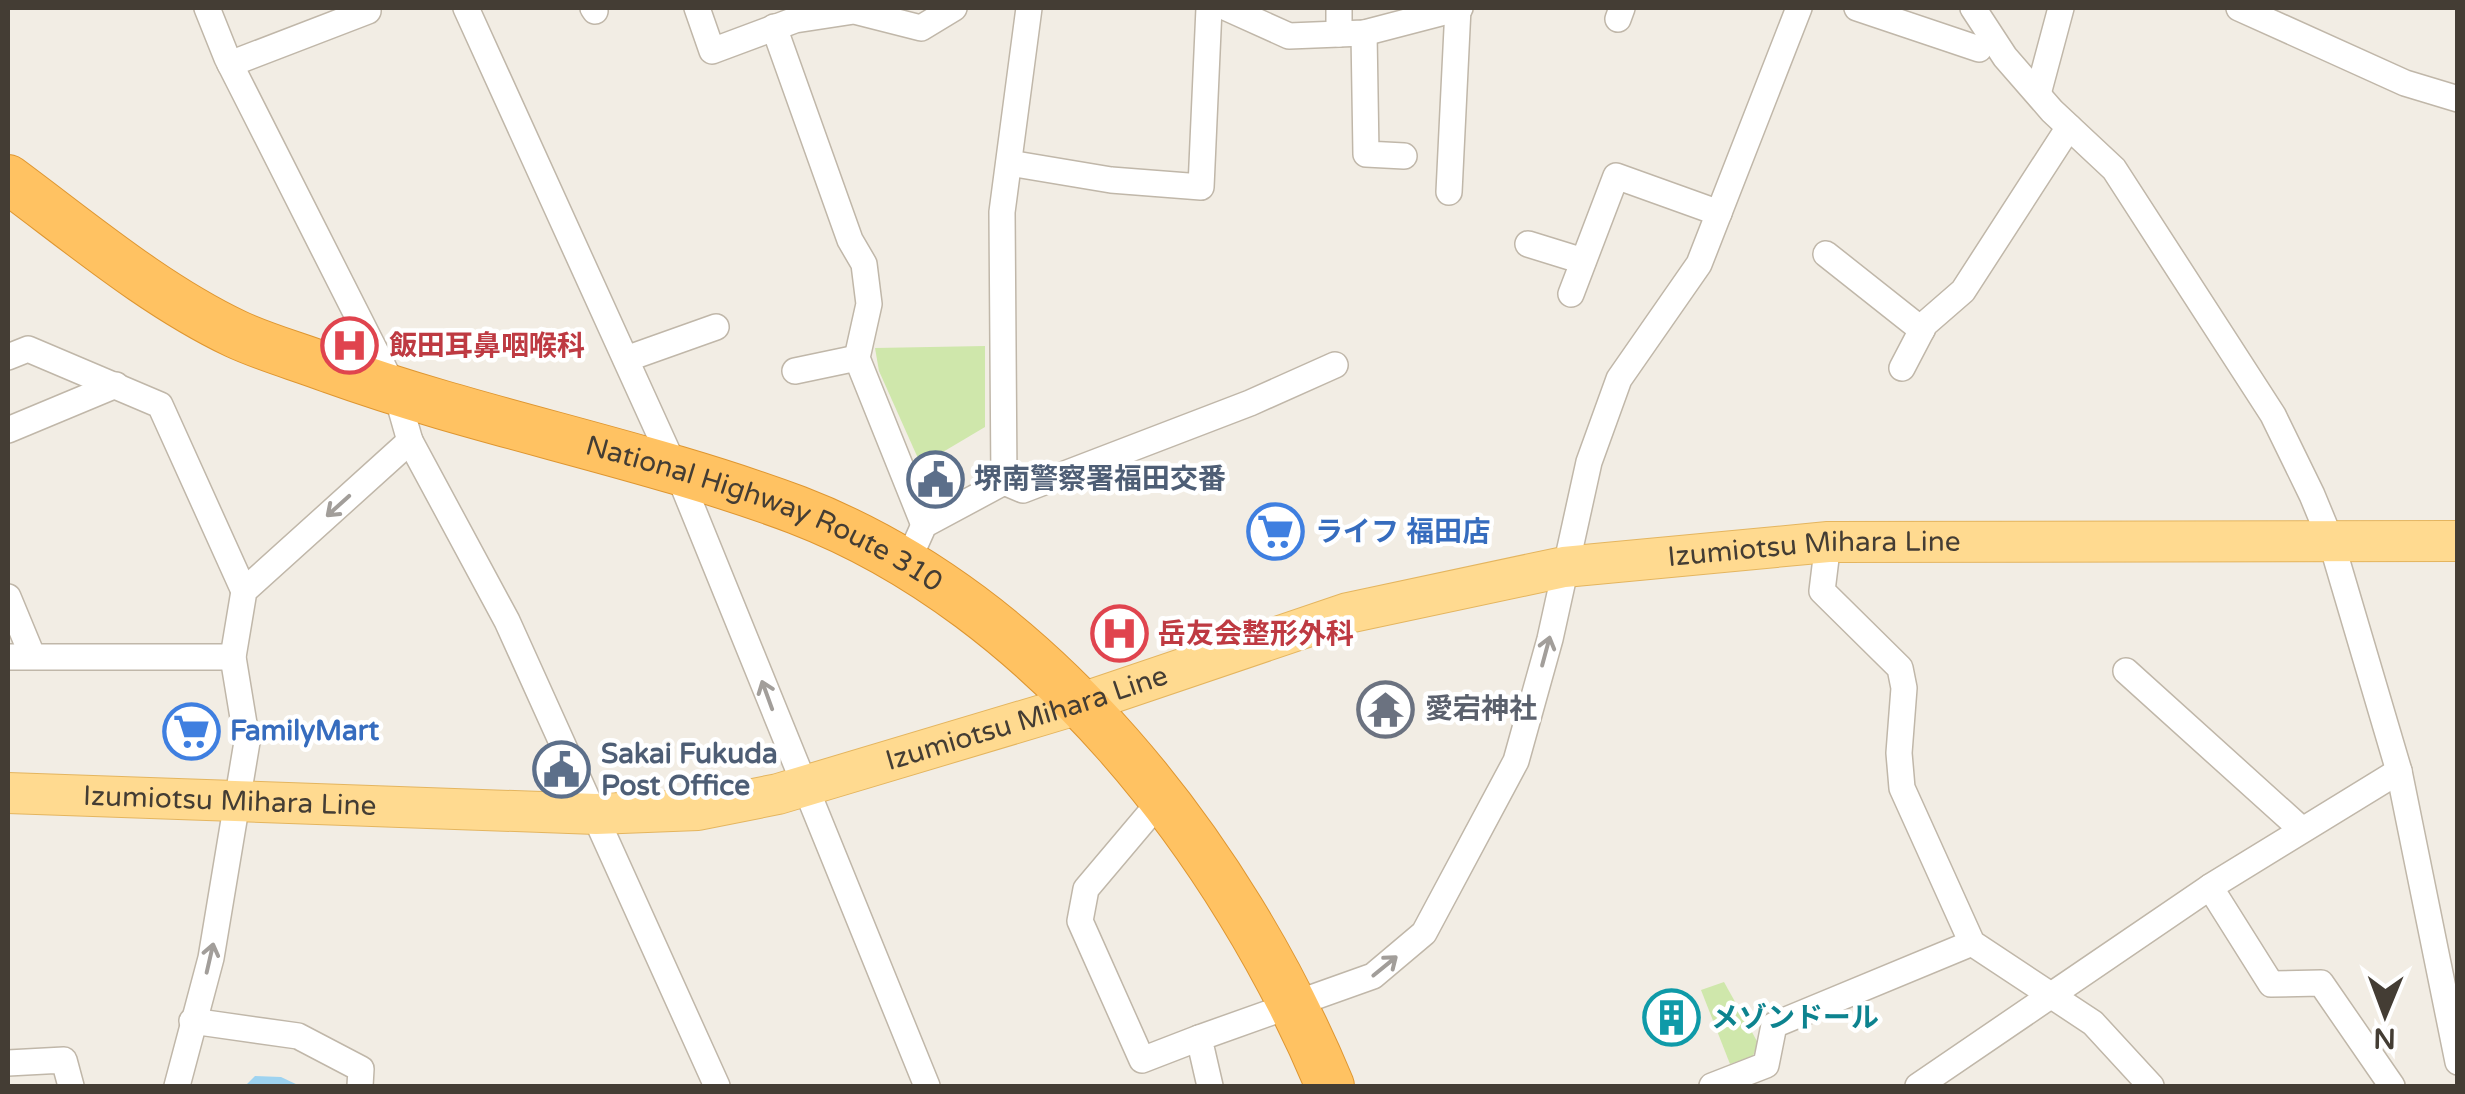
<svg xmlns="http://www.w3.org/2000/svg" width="2465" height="1094" viewBox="0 0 2465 1094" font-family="'Varela Round','Noto Sans JP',sans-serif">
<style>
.green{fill:#cfe7ab}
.water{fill:#9ed3f0}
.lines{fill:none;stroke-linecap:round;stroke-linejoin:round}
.street-casing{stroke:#c0b7a9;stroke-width:28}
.primary-casing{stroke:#e4b55f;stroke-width:42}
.highway-casing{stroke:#de9631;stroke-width:50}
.street{stroke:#fff;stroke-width:25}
.primary{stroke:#ffda90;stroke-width:40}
.highway{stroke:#ffc262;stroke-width:48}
.oneway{stroke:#a29e9a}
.labels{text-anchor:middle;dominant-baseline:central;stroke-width:9;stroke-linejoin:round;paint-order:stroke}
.health-label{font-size:28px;font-weight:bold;fill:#be3a42;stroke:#fff;text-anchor:start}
.service-label{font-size:28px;font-weight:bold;fill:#4e5e75;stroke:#fff;text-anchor:start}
.street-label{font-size:28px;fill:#443d34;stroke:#fff}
.shop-label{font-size:28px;font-weight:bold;fill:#366cbe;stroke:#fff;text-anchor:start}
.worship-label{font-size:28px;font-weight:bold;fill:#5b616d;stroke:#fff;text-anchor:start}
.culture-label{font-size:28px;font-weight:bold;fill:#0d838f;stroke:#fff;text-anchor:start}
</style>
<rect width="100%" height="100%" fill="#f2ede4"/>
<!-- green -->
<g class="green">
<path d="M985 346V427L921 465 879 371 875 348Z"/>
<path d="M1724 982 1758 1043 1753 1056 1730 1064 1701 990Z"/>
</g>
<!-- water -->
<path class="water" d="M255 1076 281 1077 300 1086H245Z"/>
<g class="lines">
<defs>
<g id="street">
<path d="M207 8 227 58 396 392 410 441 507 621 717 1086"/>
<path d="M466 8 684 488 927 1086"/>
<path d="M593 8 595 11"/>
<path d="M697 8 712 51 795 20 854 11 921 28 954 8"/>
<path d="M1227 8 1289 36 1364 33 1460 8"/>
<path d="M1857 8 1979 49"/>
<path d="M1973 8 2005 57 2052 111 2114 169 2273 415 2312 495 2331 541 2399 771 2458 1062"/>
<path d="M2239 8 2405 83 2458 99"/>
<path d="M1618 19 1622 8"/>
<path d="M774 27 850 240 864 264 869 304 857 358 924 525"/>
<path d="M1364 33 1366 154 1404 156"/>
<path d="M1339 34V8"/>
<path d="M230 64 368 11"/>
<path d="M2038 94 2061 8"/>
<path d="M1009 163 1111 180 1201 187 1209 8"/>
<path d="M1449 192 1458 8"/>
<path d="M1528 244 1583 261"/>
<path d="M1826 254 1922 330"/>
<path d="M1571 294 1616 176 1719 213"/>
<path d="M8 357 28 349 160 405 244 591"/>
<path d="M626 359 716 327"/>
<path d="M1902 368 1925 324 1963 291 2069 127"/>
<path d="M795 371 857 358"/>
<path d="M8 430 116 385"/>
<path d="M1004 482 1023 490 1250 403 1335 365"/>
<path d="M1828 542 1822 591 1900 668 1904 688 1899 753 1902 788 1972 943 2093 1023 2151 1086"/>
<path d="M907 563 924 525 1004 482 1002 212 1029 8"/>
<path d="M8 597 32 655"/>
<path d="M8 657H233"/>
<path d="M2126 671 2301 829"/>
<path d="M1162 799 1086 889 1080 921 1142 1060 1199 1038"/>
<path d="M2210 887 2271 984 2321 983 2392 1086"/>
<path d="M192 1021 298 1036 361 1069 360 1086"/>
<path d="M8 1063 64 1060 71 1086"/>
<path d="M177 1086 211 958 247 742 233 657 244 591 410 441"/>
<path d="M1210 1086 1199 1038 1373 976 1424 933 1516 761 1550 639 1589 462 1619 379 1699 264 1799 8"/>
<path d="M1712 1086 1766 1065 1774 1025 1972 943"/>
<path d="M1918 1086 2210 887 2399 771"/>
</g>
<g id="primary">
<path id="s1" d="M8 793 596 814 698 810 778 794 1079 704 1348 613 1564 567 1828 542 2458 541"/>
</g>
<g id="highway">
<path id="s2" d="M8 179C81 233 154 295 236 334 266 348 300 357 331 369 484 424 645 453 797 510 1042 604 1232 851 1330 1086"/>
</g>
</defs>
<!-- street casing -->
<use href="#street" class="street-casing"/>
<!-- primary casing -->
<use href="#primary" class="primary-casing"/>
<!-- highway casing -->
<use href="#highway" class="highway-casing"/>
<!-- street -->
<use href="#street" class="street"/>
<!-- primary -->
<use href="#primary" class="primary"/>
<!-- highway -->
<use href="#highway" class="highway"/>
</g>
<!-- one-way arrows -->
<defs><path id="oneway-shaft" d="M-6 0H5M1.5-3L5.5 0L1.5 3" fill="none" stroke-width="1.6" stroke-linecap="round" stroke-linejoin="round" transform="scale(2.5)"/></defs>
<g class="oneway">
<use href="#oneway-shaft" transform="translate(338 506) rotate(138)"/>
<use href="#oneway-shaft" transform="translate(1546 651) rotate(-75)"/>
<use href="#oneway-shaft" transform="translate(767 695) rotate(-110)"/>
<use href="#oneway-shaft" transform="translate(210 958) rotate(-77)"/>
<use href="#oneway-shaft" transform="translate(1385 966) rotate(-39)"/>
</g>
<!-- icons -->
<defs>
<symbol id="hospital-ring" viewBox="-11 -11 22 22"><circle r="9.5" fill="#fff" stroke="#e0444e" stroke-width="1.5"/><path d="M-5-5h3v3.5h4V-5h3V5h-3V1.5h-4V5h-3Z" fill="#e0444e"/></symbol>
<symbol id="civic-ring" viewBox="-11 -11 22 22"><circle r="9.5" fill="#fff" stroke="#5c6f8a" stroke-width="1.5"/><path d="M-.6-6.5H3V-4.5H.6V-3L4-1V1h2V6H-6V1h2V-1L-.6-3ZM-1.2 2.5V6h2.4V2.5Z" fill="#5c6f8a"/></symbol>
<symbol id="supermarket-ring" viewBox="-11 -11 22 22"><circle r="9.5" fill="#fff" stroke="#3f7fe0" stroke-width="1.5"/><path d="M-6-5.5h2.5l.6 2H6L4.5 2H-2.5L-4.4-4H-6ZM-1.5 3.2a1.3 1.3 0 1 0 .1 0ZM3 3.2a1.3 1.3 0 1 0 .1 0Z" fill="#3f7fe0"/></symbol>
<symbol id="temple-ring" viewBox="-11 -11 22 22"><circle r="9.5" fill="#fff" stroke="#6b7280" stroke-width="1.5"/><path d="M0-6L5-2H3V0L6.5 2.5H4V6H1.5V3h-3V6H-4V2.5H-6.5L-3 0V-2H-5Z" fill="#6b7280"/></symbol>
<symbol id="building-ring" viewBox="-11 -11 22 22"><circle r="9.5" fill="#fff" stroke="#0f9aa8" stroke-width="1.5"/><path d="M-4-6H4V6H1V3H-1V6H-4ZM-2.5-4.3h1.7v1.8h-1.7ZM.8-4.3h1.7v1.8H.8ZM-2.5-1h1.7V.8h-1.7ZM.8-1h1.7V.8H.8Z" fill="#0f9aa8"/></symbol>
</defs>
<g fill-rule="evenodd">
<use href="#hospital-ring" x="318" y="314" width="63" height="63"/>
<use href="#civic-ring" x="904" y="448" width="63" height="63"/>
<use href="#supermarket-ring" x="1244" y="500" width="63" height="63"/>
<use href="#hospital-ring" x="1088" y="602" width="63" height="63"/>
<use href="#temple-ring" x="1354" y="678" width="63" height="63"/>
<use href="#supermarket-ring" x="160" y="700" width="63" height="63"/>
<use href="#civic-ring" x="530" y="738" width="63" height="63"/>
<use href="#building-ring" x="1640" y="986" width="63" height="63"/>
</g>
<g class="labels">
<!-- health labels -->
<g class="health-label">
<text x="389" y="346">飯田耳鼻咽喉科</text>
<text x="1158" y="634">岳友会整形外科</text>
</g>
<!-- service labels -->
<g class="service-label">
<text x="974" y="479">堺南警察署福田交番</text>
<text x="601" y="754">Sakai Fukuda<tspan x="601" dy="32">Post Office</tspan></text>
</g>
<!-- street labels -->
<g class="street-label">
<text stroke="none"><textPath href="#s2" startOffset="835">National Highway Route 310</textPath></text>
<text stroke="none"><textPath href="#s1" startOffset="1842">Izumiotsu Mihara Line</textPath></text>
<text stroke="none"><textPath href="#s1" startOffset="1032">Izumiotsu Mihara Line</textPath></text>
<text stroke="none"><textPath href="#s1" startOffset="222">Izumiotsu Mihara Line</textPath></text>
</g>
<!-- shop labels -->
<g class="shop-label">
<text x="1315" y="532">ライフ 福田店</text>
<text x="230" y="731">FamilyMart</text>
</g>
<!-- worship labels -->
<g class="worship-label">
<text x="1425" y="709">愛宕神社</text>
</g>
<!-- culture labels -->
<g class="culture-label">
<text x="1711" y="1018">メゾンドール</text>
</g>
</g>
<!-- border -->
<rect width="2465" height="1094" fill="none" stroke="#443d34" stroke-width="20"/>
<!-- north arrow -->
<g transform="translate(2385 1014) rotate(181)" stroke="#ffffff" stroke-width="8" paint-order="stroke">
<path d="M0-8L18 38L0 25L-18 38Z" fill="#443d34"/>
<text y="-15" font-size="28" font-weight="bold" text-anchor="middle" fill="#443d34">N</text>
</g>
</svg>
